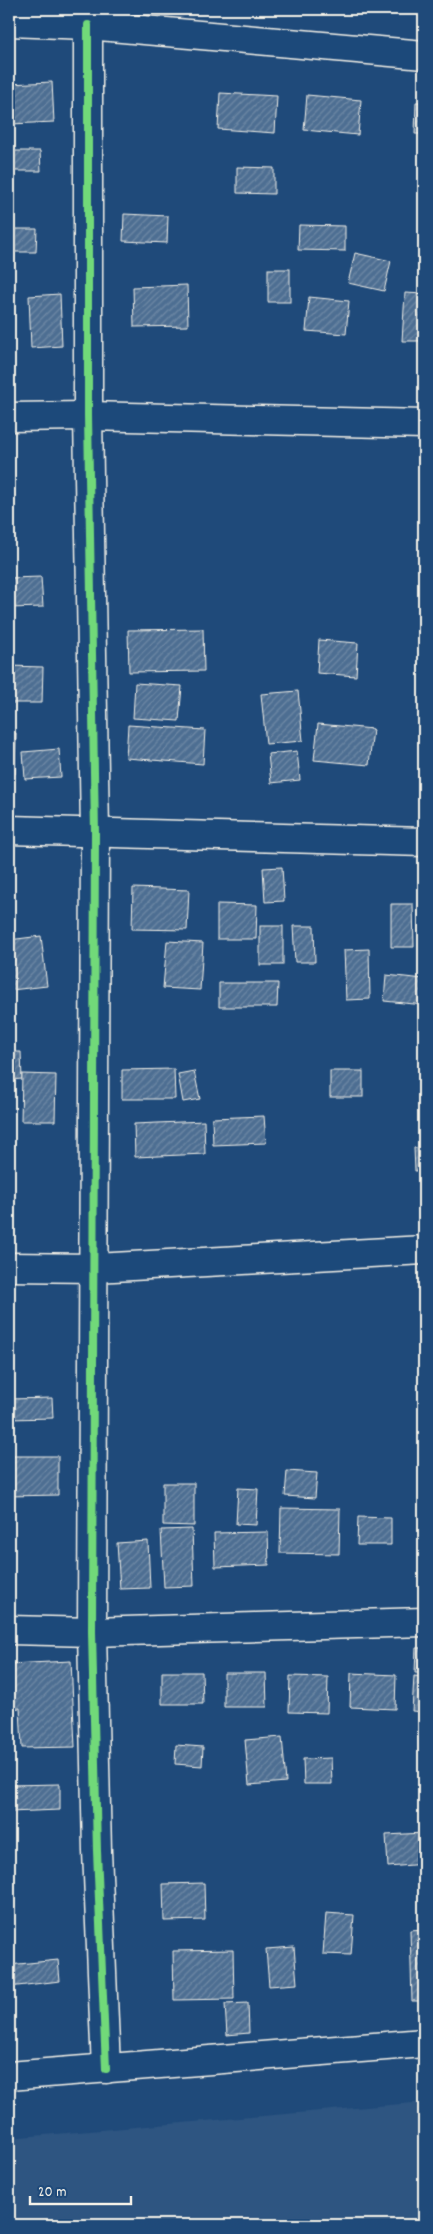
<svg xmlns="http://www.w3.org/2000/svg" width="433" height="2234" viewBox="0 0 433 2234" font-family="Dekko,sans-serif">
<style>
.built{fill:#2d5581}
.building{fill:url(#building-hatch);stroke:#f4f1e8}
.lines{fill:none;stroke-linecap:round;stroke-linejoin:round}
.minor-casing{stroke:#f4f1e8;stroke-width:31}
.minor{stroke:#1f4a7a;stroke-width:28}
.cycleway-casing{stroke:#1f4a7a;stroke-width:11}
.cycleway{stroke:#71d979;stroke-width:8}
</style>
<defs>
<pattern id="building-hatch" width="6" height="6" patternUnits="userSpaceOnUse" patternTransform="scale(1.25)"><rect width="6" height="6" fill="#4d6e92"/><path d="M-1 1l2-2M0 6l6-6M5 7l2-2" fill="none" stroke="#708aa6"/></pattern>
</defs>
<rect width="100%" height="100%" fill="#1f4a7a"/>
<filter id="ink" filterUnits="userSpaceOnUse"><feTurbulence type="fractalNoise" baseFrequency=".02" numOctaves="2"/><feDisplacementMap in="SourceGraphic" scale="10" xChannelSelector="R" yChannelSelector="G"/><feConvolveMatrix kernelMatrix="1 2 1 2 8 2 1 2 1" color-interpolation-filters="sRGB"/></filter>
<g filter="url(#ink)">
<!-- built -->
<path class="built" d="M424 2102V2225H9V2138Z"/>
<!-- building -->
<g class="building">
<path d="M52 82 54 122 11 124 9 84Z"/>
<path d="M220 93 277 96 275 133 218 129Z"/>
<path d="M307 95 361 100 358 135 304 130Z"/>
<path d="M416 102H424V134H415Z"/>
<path d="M9 151H40L41 171H9Z"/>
<path d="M237 167 274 168V194L237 193Z"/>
<path d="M124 214 168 216 167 243 123 241Z"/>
<path d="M299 225 345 226V251L298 250Z"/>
<path d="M9 229H37L36 252H9Z"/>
<path d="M355 253 391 261 384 291 348 283Z"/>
<rect x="268" y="269" width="22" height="33"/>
<path d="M187 285 188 326 134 327 133 287Z"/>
<path d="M405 293 424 294V341H402Z"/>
<path d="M60 294 62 346 31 348 29 296Z"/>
<path d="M309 297 349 301 346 334 306 331Z"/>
<path d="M41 577 43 607 9 608V578Z"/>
<path d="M203 629 204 671 129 672 128 630Z"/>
<path d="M319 640 358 643 356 676 317 673Z"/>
<path d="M9 666 43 667 42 703H9Z"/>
<path d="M135 683 182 686 179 721 133 718Z"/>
<path d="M298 691 303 741 266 744 261 694Z"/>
<path d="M318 724 373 729 369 765 314 760Z"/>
<path d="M128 725 205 730 203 764 126 758Z"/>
<path d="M9 733H16L15 774H9Z"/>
<path d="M59 749 61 777 25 779 23 752Z"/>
<path d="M297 751 300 780 271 783 268 754Z"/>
<path d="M282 867 284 901 265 902 263 868Z"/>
<path d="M133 888 189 890 187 930 132 929Z"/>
<path d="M217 904 257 905 256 939H217Z"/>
<path d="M391 904H413L414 947H391Z"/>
<rect x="260" y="926" width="23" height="39"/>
<path d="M293 926H314L315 962H295Z"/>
<path d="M41 936 47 986 11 990 9 940Z"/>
<path d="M167 941 203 943 200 990 163 988Z"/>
<path d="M369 949 370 999 346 1000 344 950Z"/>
<path d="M386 975 424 979V1005L384 1001Z"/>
<path d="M219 983H278L277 1007H219Z"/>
<path d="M9 1052H21L22 1079 9 1080Z"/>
<path d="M174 1069 175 1099H122V1070Z"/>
<path d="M194 1071 200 1099 183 1102 178 1074Z"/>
<rect x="330" y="1071" width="33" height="26"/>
<path d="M22 1074 56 1075 55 1121H21Z"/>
<path d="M264 1116 266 1143 213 1145 212 1118Z"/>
<path d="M204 1121 205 1154 135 1157 134 1124Z"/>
<path d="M424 1147V1170L415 1171 414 1148Z"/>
<path d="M52 1398 53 1418 9 1419V1399Z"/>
<path d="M9 1456H58V1495L9 1496Z"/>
<path d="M287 1471 317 1473 315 1498 285 1496Z"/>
<path d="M163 1483H194V1526L163 1525Z"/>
<path d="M238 1488 258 1489 256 1525 236 1524Z"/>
<path d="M281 1508 340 1509 339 1554 280 1553Z"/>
<path d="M358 1517 391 1518V1545H357Z"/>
<path d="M192 1529 194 1586 164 1587 161 1530Z"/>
<path d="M268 1532 269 1565 215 1567 214 1533Z"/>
<path d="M148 1541 150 1588 120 1589 117 1543Z"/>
<path d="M416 1648H424V1673H415Z"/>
<path d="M71 1661 75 1747 22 1748 20 1708 9 1709V1664Z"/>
<path d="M162 1672H202L203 1704H162Z"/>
<path d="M224 1673H266L267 1707H224Z"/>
<path d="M351 1673 396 1675 395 1709 350 1707Z"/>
<path d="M290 1676 328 1677 327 1713 289 1712Z"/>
<path d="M414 1676 424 1677V1712L412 1711Z"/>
<path d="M282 1737 286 1782 249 1785 245 1740Z"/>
<path d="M176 1745 203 1747 202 1766 175 1764Z"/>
<path d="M331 1758 332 1784H304L303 1759Z"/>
<path d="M60 1784V1810L9 1812V1785Z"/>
<path d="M424 1833V1864L388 1867 386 1835Z"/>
<path d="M204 1883 205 1920 164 1921 163 1884Z"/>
<path d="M326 1913 354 1915 351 1955 323 1954Z"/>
<path d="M424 1929V2001H412L410 1930Z"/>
<path d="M294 1947 297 1984 269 1986 266 1949Z"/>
<path d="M233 1950 234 1999 174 2000 173 1951Z"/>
<path d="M58 1960 60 1981 9 1987V1965Z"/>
<path d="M248 2003 249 2033 227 2035 225 2004Z"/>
</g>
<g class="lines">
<defs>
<g id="minor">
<path d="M9 22 88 25 424 55"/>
<path d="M88 25V416L95 832 92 1632 97 1851 106 2069"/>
<path d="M9 417 88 416 424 424"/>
<path d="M9 830 424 842"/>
<path d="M9 1267 95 1268 424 1250"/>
<path d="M9 1630 92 1632 424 1622"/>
<path d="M9 2076 424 2043"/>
</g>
</defs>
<!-- minor casing -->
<use href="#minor" class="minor-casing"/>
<!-- minor -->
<use href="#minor" class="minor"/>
<defs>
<path id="cycleway" d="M88 25V416L95 832 92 1632 97 1851 106 2069"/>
</defs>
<!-- cycleway casing -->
<use href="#cycleway" class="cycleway-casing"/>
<!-- cycleway -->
<use href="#cycleway" class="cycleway"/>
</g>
</g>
<!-- margin -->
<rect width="433" height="2234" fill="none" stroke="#1f4a7a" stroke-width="30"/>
<rect x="15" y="15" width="403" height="2204" fill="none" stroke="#f4f1e8" stroke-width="2" filter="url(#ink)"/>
<!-- scale -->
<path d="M30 2196v8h101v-8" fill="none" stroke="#f4f1e8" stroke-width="2.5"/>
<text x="38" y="2196" font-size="15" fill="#f4f1e8" stroke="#1f4a7a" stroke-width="4" paint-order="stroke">20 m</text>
</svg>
